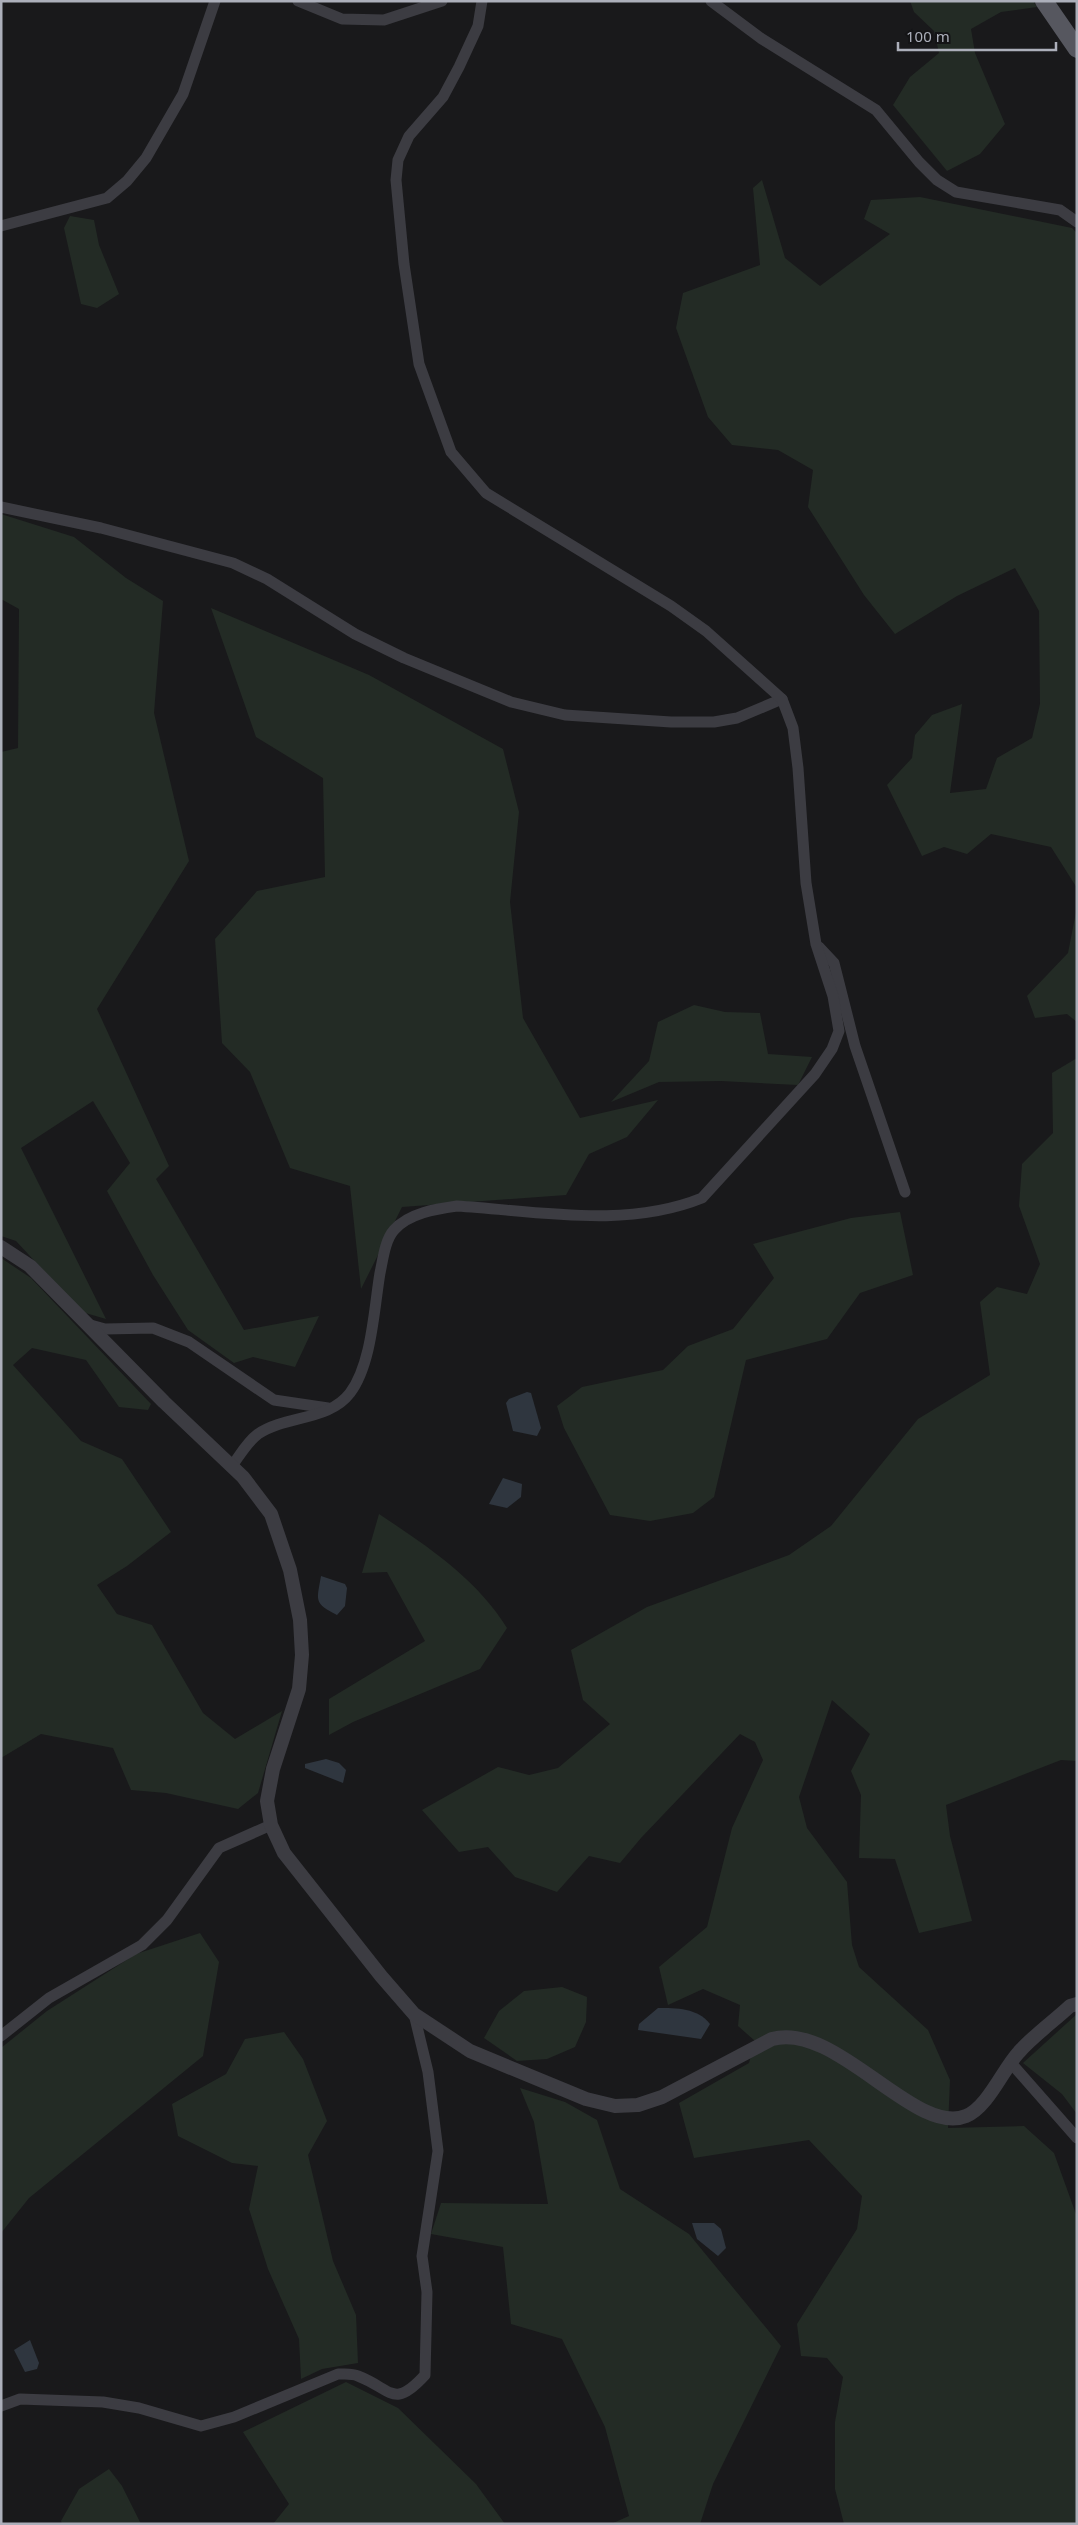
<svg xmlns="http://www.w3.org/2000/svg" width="1078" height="2525" viewBox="0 0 1078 2525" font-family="'Noto Sans',sans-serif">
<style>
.green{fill:#232b25}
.water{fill:#2f363f}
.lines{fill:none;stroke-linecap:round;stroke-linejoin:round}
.minor{stroke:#3c3c42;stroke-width:11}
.tertiary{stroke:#3c3c42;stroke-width:14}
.primary{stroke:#56575f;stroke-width:18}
</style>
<rect width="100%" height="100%" fill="#19191b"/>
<!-- green -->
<g class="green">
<path d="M910 1H1033L1037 7 1001 12 971 29 975 53 1005 124 980 154 947 171 893 105 910 77 939 53 934 31 914 12Z"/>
<path d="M762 180 785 258 820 286 890 234 864 219 871 200 920 197 1072 228 1077 233V888L1051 847 991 834 967 854 944 847 922 856 887 785 912 758 915 735 932 715 962 704 950 793 986 789 997 758 1032 738 1040 704 1039 611 1015 568 957 596 895 634 864 595 808 507 813 470 778 450 732 445 708 417 676 328 683 293 760 265 753 188Z"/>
<path d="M70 216 94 220 99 245 119 294 97 308 81 304 64 228Z"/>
<path d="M1 514 74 537 126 578 163 601 154 713 189 861 97 1009 169 1166 156 1179 244 1330 319 1316 295 1367 253 1357 234 1363 188 1330 153 1275 107 1191 130 1163 93 1101 21 1148 106 1319 82 1312 16 1241 1 1236V752L18 748 19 609 1 599Z"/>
<path d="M211 608 369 675 503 749 519 812 510 902 523 1018 580 1118 658 1100 627 1137 589 1154 566 1195 402 1207 361 1289 350 1186 290 1168 250 1072 222 1043 215 939 257 891 325 877 323 778 256 737Z"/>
<path d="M1077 907V1022L1067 1014 1035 1018 1027 996 1068 953Z"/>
<path d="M694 1005 725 1012 760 1013 768 1054 812 1057 798 1085 721 1081 659 1082 611 1102 649 1061 658 1022Z"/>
<path d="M1077 1058V1761L1061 1760 946 1805 950 1836 972 1921 919 1933 895 1859 859 1858 861 1795 851 1771 870 1734 832 1700 799 1797 807 1828 847 1882 852 1945 859 1967 928 2030 950 2080 948 2128 1024 2126 1054 2153 1077 2217V2524H844L835 2489V2422L843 2377 827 2358 801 2356 797 2324 857 2229 862 2196 809 2140 694 2158 679 2103 749 2063 755 2041 738 2026 740 2005 703 1989 668 2005 659 1967 707 1927 732 1828 763 1760 755 1742 740 1734 641 1838 620 1863 589 1856 557 1892 515 1877 488 1847 459 1852 422 1810 498 1767 529 1775 558 1768 610 1724 583 1700 571 1650 647 1607 789 1555 831 1526 918 1419 990 1375 980 1302 997 1287 1027 1294 1040 1264 1019 1206 1022 1164 1053 1133 1052 1073Z"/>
<path d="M900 1212 913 1275 860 1293 827 1339 746 1360 714 1497 693 1513 650 1521 610 1515 564 1428 557 1406 582 1387 663 1370 688 1346 733 1329 774 1278 753 1244 851 1218Z"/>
<path d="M1 1258 31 1278 151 1404 148 1410 119 1407 86 1360 32 1348 13 1365 81 1441 122 1459 171 1532 127 1566 97 1585 117 1614 152 1625 203 1713 235 1739 282 1711 258 1793 238 1809 166 1793 131 1790 113 1748 41 1734 1 1758Z"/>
<path d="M379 1514C427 1546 476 1578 507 1628L480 1669 353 1722 329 1735V1699L425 1641 387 1572 362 1573Z"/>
<path d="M200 1933 219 1962 203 2056 29 2198 1 2233V2048L47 2011 136 1954Z"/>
<path d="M562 1987 587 1997 586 2022 575 2047 547 2059 517 2061 484 2038 499 2011 524 1991Z"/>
<path d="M1077 2014V2114L1062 2094 1023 2063Z"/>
<path d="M284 2032 303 2059 327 2121 308 2155 333 2261 356 2315 358 2363 322 2369 301 2379 299 2339 268 2269 249 2209 258 2166 232 2163 178 2136 172 2104 226 2074 245 2039Z"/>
<path d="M520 2088 565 2102 597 2120 620 2189 689 2234 781 2346 713 2484 700 2524H611L629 2516 605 2427 562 2339 511 2324 503 2247 431 2234 441 2203 548 2204 534 2122Z"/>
<path d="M346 2382 398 2408 476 2484 505 2524H273L289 2504 243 2432Z"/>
<path d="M109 2469 122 2486 141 2524H62L61 2521 79 2489Z"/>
</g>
<!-- water -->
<g class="water">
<path d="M527 1392 531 1393 541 1428 537 1436 513 1431 506 1403 509 1399Z"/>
<path d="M503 1478 522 1484 521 1497 507 1508 489 1504Z"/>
<path d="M321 1576 345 1584 347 1588 345 1606 337 1615C313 1603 317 1600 321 1576Z"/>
<path d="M326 1759 339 1763 346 1770 343 1783 305 1768V1764Z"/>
<path d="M658 2008C676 2008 698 2008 710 2024L701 2039 638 2030 639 2024Z"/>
<path d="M692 2223H714L721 2229 726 2248 718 2256 697 2239Z"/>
<path d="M30 2340 39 2363 37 2369 25 2372 14 2350Z"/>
</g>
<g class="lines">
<!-- minor -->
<g class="minor">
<path d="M298 1 342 19 384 20 442 1"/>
<path d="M711 1 762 39 876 110 919 162 937 180 956 192 1060 210 1077 222"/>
<path d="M1 226 107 198 127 181 146 158 183 94 215 1"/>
<path d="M1 507 101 528 233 563 267 579 355 634 404 658 511 702 565 715 671 722H714L737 718 782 699"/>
<path d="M819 947 834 963 855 1046 905 1192"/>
<path d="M87 1324 105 1329 153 1328 189 1342 274 1400 328 1408"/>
<path d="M232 1466C240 1455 247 1442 258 1434 286 1415 329 1421 350 1393 372 1364 374 1308 380 1273 383 1259 385 1240 394 1230 409 1213 436 1209 457 1206 537 1211 626 1229 702 1198L815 1074 832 1049 839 1031 833 996 816 944 806 883 798 768 793 728 782 699 706 631 671 606 486 493 451 452 419 364 404 264 396 180 398 160 409 136 443 97 459 67 478 26 482 1"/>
<path d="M1 2036 49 1998 142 1945 167 1920 219 1848 271 1825"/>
<path d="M1011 2063 1077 2138"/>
<path d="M1 2406 20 2399 103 2402 139 2408 201 2426 234 2417 338 2374C345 2374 352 2373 358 2376 392 2389 393 2410 425 2375L427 2292 422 2256 438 2151 428 2072 414 2014"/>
</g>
<!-- tertiary -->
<path class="tertiary" d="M1 1247 30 1266 164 1402 243 1477 271 1514 290 1570 300 1620 302 1655 299 1689 273 1769 267 1801 271 1825 284 1853 381 1976 414 2014 470 2051 586 2099 615 2106 638 2105 662 2097 772 2039C836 2021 915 2137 966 2116 988 2107 1003 2069 1019 2052 1034 2035 1054 2021 1070 2006L1077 2004"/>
<!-- primary -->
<path class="primary" d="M1044 1 1077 49"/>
</g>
<!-- border -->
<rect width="1078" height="2525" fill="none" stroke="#acafba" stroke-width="5"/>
<!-- scale -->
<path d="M898 42v8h158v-8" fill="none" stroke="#acafba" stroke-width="2.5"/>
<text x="906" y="42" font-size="15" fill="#acafba" stroke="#141416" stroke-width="4" paint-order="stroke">100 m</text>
</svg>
